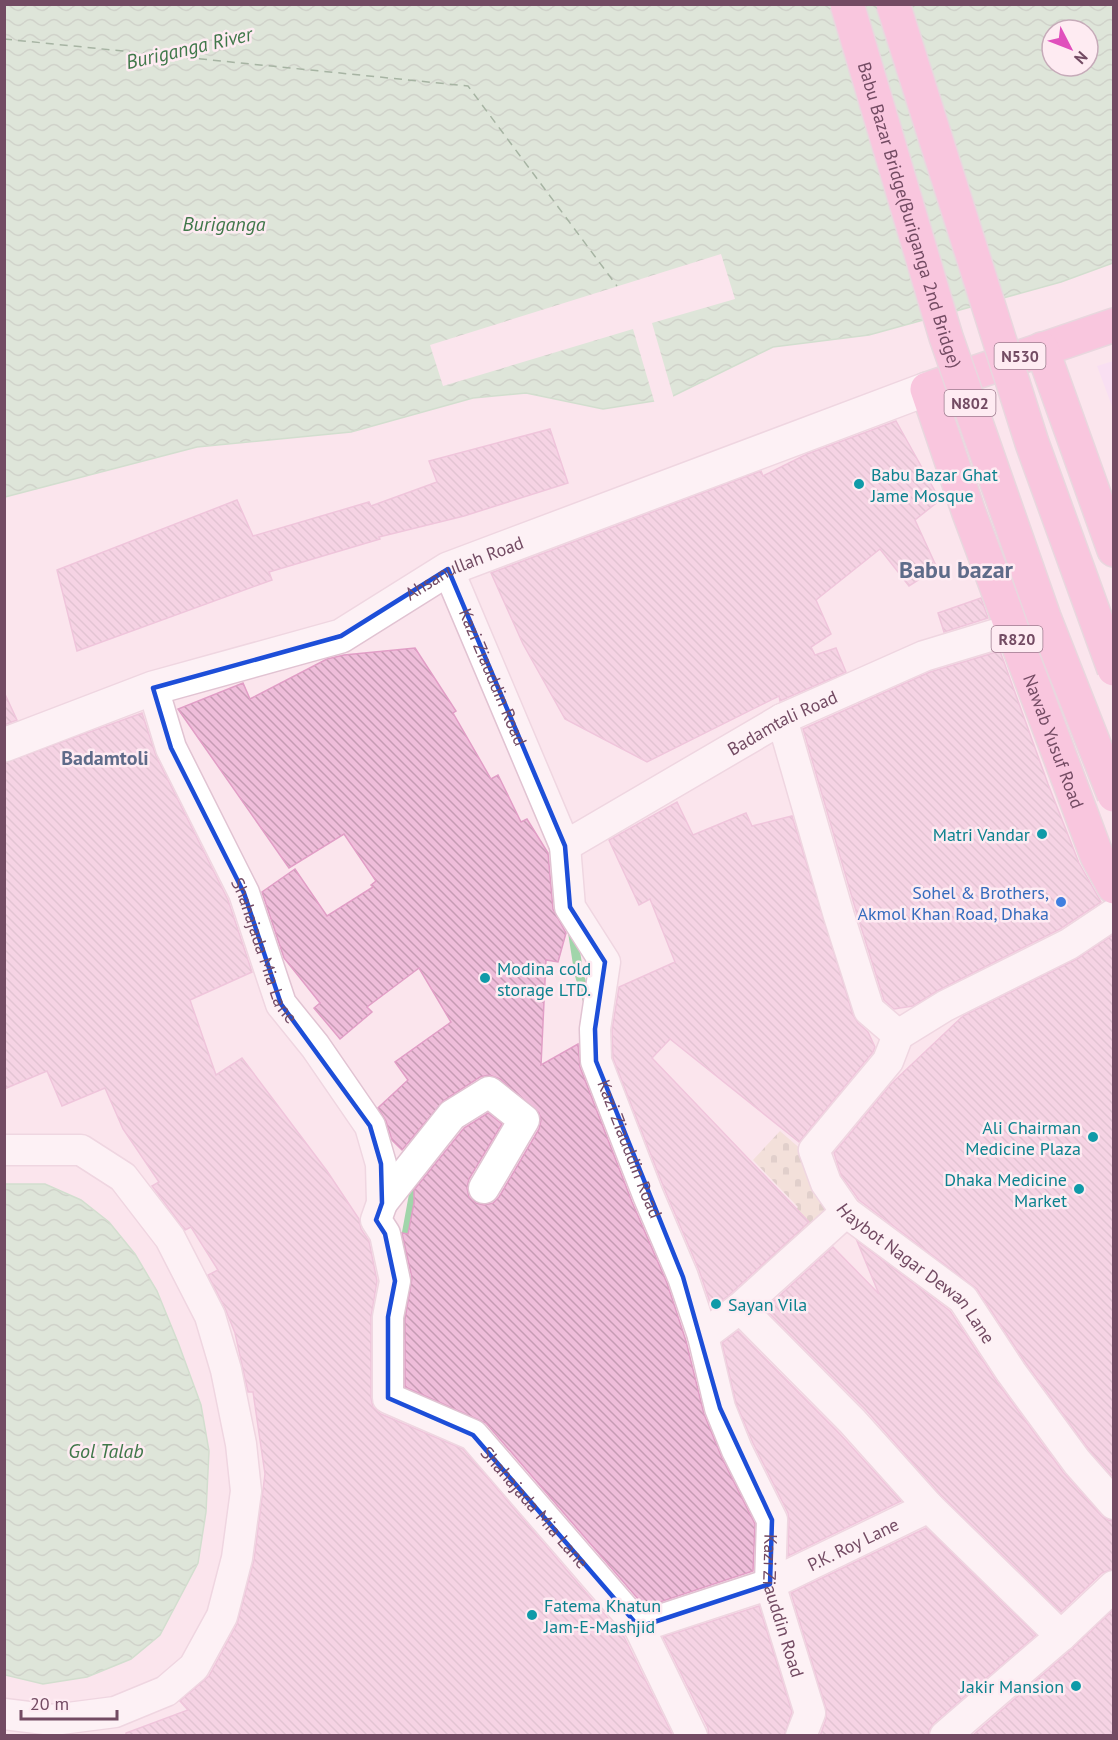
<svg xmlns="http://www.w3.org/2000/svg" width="1118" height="1740" viewBox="0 0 1118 1740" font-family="'PT Sans',sans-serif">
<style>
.medical{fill:#f6d8f9}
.cemetery{fill:url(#cemetery-stones)}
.water{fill:url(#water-waves);stroke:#a1d5aa;stroke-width:1.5;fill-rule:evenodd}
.pier{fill:#fbe5ed}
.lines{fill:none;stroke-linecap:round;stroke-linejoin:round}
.stream{stroke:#a1d5aa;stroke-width:9}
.ferry{stroke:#40784a;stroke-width:1.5;stroke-dasharray:8 6;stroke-linecap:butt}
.building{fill:url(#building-back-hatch);stroke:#e19ec6;stroke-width:1.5}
.minor-casing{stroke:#e1c3d2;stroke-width:33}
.tertiary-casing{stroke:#e1c3d2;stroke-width:36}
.trunk-casing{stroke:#d2c5cd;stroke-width:36}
.minor{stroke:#fff;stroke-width:30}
.tertiary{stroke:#fff;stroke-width:33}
.trunk{stroke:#f59fcc;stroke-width:33}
.trunk-bridge-casing{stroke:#d2c5cd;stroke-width:36;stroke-linecap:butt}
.trunk-bridge{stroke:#f59fcc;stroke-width:33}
.marked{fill:none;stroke:#1d4ed8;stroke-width:4.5;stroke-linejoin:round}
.culture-dot{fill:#0f9aa8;stroke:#feebf2;stroke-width:2}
.shop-dot{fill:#3f7fe0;stroke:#feebf2;stroke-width:2}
.labels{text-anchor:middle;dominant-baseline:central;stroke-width:5;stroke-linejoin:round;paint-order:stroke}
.shield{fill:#feebf2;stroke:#9d7b8e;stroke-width:1.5}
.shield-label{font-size:16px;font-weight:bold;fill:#734b63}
.street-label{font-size:18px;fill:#734b63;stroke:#feebf2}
.culture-label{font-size:18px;fill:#0d838f;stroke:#feebf2;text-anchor:start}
.shop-label{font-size:18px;fill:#366cbe;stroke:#feebf2;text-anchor:end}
.water-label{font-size:20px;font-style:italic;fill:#40784a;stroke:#feebf2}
.neighbourhood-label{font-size:20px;font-weight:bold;fill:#5e6b89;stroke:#feebf2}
.district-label{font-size:24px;font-weight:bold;fill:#5e6b89;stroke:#feebf2}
</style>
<defs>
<pattern id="cemetery-stones" width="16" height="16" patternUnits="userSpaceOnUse" patternTransform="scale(1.5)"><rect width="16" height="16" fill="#e8dac4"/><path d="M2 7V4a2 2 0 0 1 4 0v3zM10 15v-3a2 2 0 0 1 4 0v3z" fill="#c0b3a3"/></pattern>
<pattern id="water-waves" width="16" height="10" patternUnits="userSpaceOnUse" patternTransform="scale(1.5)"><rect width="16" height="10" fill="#bae4c1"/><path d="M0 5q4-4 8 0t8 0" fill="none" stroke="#9cbba0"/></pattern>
<pattern id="building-back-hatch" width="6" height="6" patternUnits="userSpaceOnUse" patternTransform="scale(1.5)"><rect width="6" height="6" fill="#efbdda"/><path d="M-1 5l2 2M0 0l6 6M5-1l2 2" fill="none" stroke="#c69cb4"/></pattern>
</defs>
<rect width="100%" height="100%" fill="#fbe5ed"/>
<!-- medical -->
<path class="medical" d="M1113 361H1114L1113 409 1097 366Z"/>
<!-- cemetery -->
<path class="cemetery" d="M780 1131 803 1151 838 1213 765 1278 743 1249 773 1234 798 1207 753 1160Z"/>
<!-- water -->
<g class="water">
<path d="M5 5H1113V263L1061 282 869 335 773 347 673 396 654 401 603 409 526 393 473 398 351 432 197 447 5 497ZM1052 30H1088V66H1052Z"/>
<path d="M5 1184H45L81 1200 109 1222 135 1254 157 1291 179 1345 201 1405 209 1451 206 1512 198 1563 160 1635 131 1659 87 1677 43 1684 5 1675Z"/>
</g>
<!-- pier -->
<path class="pier" d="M721 254 735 299 652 323 674 399 655 404 633 329 443 386 430 345Z"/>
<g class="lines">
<!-- stream -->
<g class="stream">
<path d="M572 929 579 974 589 1006"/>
<path d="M402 1257 413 1197V1176"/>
<path d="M402 1336 406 1299"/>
</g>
<!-- ferry -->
<path class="ferry" d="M4 39 468 86 617 286"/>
</g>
<!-- building -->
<g class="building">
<path d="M896 421 940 500 915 520 937 568 909 586 880 549 816 600 831 634 811 647 815 655 836 648 846 672 780 701 779 696 647 762 565 719 523 644 491 573 761 471 763 476 807 454Z"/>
<path d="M550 429 568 483 464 516 379 537 380 539 269 572 272 580 77 651 57 570 237 500 253 536 369 502 371 506 437 482 429 461Z"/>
<path d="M981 598 988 618 944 632 938 613Z"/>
<path d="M415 648 456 711 453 713 491 779 498 775 521 822 527 819 548 853 553 909 566 933 558 962 546 960 541 1065 578 1044 580 1067 632 1202 667 1283 686 1341 704 1414 722 1458 755 1524 753 1571 645 1607 486 1423 405 1387V1319L412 1278 402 1233 408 1234 414 1203V1190L464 1128 488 1113 502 1124 469 1179 467 1188 469 1197 476 1203 484 1205 493 1203 499 1197 539 1129 541 1120 539 1113 500 1079 489 1075 480 1077 443 1101 402 1150 392 1140 386 1121 378 1108 408 1080 395 1062 451 1022 419 968 367 1007 372 1012 340 1039 314 1008 320 1003 284 958 262 892 295 869 327 916 373 887 371 885 376 881 344 834 289 868 178 709 243 683 250 699 327 659 344 655Z"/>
<path d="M1000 651 1048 784 1079 863 1101 902 1060 929 937 991 913 1006 894 1009 884 1000 856 911 803 729 930 672Z"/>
<path d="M4 692 17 720 4 725Z"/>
<path d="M142 713 156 756 228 900 252 972 190 1000 216 1075 242 1058 327 1171 359 1219 361 1229 369 1241 377 1281 371 1317V1398L373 1407 381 1414 463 1449 624 1637 673 1736H126V1733L188 1710 180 1701 209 1676 237 1624 254 1560 265 1474 253 1392H248L235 1333 225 1308 208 1275 218 1270 191 1227 185 1230 152 1186 159 1182 123 1129 105 1088 62 1106 47 1071 4 1089V763Z"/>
<path d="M677 802 693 835 746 813 752 826 792 816 853 1015 858 1023 868 1032 875 1047 873 1052 799 1142 670 1039 652 1058 809 1222 729 1295 712 1308 699 1270 664 1188 613 1058 612 1030 619 987 675 962 650 899 639 905 609 840Z"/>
<path d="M1113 935V1477L1090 1451 1025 1362 977 1289 859 1200 841 1175 834 1153 892 1083 963 1016 1077 959Z"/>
<path d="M857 1241 950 1311 997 1382 1063 1472 1101 1515 1108 1520 1113 1521V1569L1102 1573 1061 1612 941 1495 865 1409 765 1309 833 1247 879 1294Z"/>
<path d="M738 1331 839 1433 901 1501 788 1556 789 1521 788 1513 753 1443 736 1403 722 1343Z"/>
<path d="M926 1528 1036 1635 934 1723 929 1730 928 1736H820L826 1719V1708L791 1593Z"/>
<path d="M759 1606 792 1712 784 1736H709L708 1728 663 1637Z"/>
<path d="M1113 1610V1736H972L1072 1649Z"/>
</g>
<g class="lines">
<defs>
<g id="minor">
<path id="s1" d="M448 569 565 846 570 907 605 962 595 1029 596 1061 648 1195 683 1277 703 1336 720 1408 737 1450 772 1520 770 1584 810 1713 801 1736"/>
<path id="s2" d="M153 688 171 748 244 893 281 1004 315 1046 370 1126 381 1164 382 1203 376 1220 385 1234 395 1281 388 1317V1398L473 1435 639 1627 692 1736"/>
<path d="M782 719 839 916 869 1010 898 1035"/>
<path id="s3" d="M565 846 782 719 924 656 1013 629"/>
<path id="s4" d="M898 1035 888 1061 814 1150 826 1183 846 1212 963 1299 1011 1372 1077 1462 1114 1504"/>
<path d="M898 1035 945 1006 1069 944 1114 914"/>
<path d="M4 1150H81L123 1177 170 1238 210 1316 226 1370 241 1444 246 1491 237 1558 222 1616 194 1667 166 1691 115 1712 53 1720 4 1714"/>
<path d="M382 1203 452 1115 489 1092 524 1120 484 1188"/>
<path d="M740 1308 852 1421 929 1507 1061 1636"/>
<path d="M703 1336 740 1308 846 1212"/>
<path id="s5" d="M639 1627 770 1584 929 1507"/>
<path d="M945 1736 1061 1636 1114 1586"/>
</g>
<g id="tertiary">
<path id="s6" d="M4 745 153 688 341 636 448 569 927 389"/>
</g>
<g id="trunk">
<path id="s7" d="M1114 325 927 389 969 513 1097 856 1114 887"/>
<path d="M1042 349 1114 550"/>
</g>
</defs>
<!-- minor casing -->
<use href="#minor" class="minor-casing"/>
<!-- tertiary casing -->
<use href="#tertiary" class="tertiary-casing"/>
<!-- trunk casing -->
<use href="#trunk" class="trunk-casing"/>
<!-- minor -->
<use href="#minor" class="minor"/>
<!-- tertiary -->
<use href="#tertiary" class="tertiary"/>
<!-- trunk -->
<use href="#trunk" class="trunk"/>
<defs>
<g id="trunk-bridge">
<path id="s8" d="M847 4 946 337 1044 617 1114 795"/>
<path d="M893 4 1032 443 1114 669"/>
</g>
</defs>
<!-- trunk-bridge casing -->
<use href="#trunk-bridge" class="trunk-bridge-casing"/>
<!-- trunk-bridge -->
<use href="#trunk-bridge" class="trunk-bridge"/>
</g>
<!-- marked area -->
<path d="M0 0H1118V1740H0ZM448 569 565 846 570 907 605 962 595 1029 596 1061 683 1277 720 1408 772 1520 770 1584 639 1627 473 1435 388 1398V1317L395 1281 385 1234 376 1220 382 1203 381 1164 370 1126 281 1004 244 893 171 748 153 688 341 636Z" fill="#fbe5ed" fill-opacity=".55" fill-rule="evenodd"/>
<path class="marked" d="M448 569 565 846 570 907 605 962 595 1029 596 1061 683 1277 720 1408 772 1520 770 1584 639 1627 473 1435 388 1398V1317L395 1281 385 1234 376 1220 382 1203 381 1164 370 1126 281 1004 244 893 171 748 153 688 341 636Z"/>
<!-- markers -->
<g class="culture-dot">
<circle cx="859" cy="484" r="6"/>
<circle cx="1042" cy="834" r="6"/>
<circle cx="485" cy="978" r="6"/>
<circle cx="1093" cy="1137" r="6"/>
<circle cx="1079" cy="1189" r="6"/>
<circle cx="716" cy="1304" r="6"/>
<circle cx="532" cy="1615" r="6"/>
<circle cx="1076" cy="1686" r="6"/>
</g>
<circle class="shop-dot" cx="1061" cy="902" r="6"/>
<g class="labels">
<!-- shield labels -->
<g class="shield">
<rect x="994.5" y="343" width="51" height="26" rx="4.5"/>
<rect x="944.5" y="390" width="51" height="26" rx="4.5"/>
<rect x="991.5" y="626" width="51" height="26" rx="4.5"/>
</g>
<g class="shield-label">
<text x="1020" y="356">N530</text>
<text x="970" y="403">N802</text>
<text x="1017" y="639">R820</text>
</g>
<!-- street labels -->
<g class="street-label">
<text stroke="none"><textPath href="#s8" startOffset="220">Babu Bazar Bridge(Buriganga 2nd Bridge)</textPath></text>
<text stroke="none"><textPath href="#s6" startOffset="496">Ahsanullah Road</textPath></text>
<text stroke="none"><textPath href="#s1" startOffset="117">Kazi Ziauddin Road</textPath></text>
<text stroke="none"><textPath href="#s3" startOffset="250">Badamtali Road</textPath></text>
<text stroke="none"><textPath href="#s7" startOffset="572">Nawab Yusuf Road</textPath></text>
<text stroke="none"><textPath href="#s2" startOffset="286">Shahajada Mia Lane</textPath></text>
<text stroke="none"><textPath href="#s1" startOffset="621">Kazi Ziauddin Road</textPath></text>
<text stroke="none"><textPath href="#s4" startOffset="308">Haybot Nagar Dewan Lane</textPath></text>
<text stroke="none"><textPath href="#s2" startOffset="960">Shahajada Mia Lane</textPath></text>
<text stroke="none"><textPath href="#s5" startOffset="230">P.K. Roy Lane</textPath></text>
<text stroke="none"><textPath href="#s1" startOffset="1107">Kazi Ziauddin Road</textPath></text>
</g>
<!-- culture labels -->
<g class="culture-label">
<text x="871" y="474">Babu Bazar Ghat<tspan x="871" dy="21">Jame Mosque</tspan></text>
<text x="1030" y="834" text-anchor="end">Matri Vandar</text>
<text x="497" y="968">Modina cold<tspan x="497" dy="21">storage LTD.</tspan></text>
<text x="1081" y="1127" text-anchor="end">Ali Chairman<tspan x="1081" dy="21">Medicine Plaza</tspan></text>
<text x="1067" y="1179" text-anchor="end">Dhaka Medicine<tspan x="1067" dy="21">Market</tspan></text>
<text x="728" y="1304">Sayan Vila</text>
<text x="544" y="1605">Fatema Khatun<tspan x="544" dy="21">Jam-E-Mashjid</tspan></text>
<text x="1064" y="1686" text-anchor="end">Jakir Mansion</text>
</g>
<!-- shop labels -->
<g class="shop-label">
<text x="1049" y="892">Sohel &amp; Brothers,<tspan x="1049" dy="21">Akmol Khan Road, Dhaka</tspan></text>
</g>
<!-- water labels -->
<g class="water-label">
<text transform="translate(189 48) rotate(-13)">Buriganga River</text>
<text x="224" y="224">Buriganga</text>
<text x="106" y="1451">Gol Talab</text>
</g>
<!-- neighbourhood labels -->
<g class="neighbourhood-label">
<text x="105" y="758">Badamtoli</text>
</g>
<!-- district labels -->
<g class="district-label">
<text x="956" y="569">Babu bazar</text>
</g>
</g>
<!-- border -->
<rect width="1118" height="1740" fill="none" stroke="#734b63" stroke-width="12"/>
<!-- north arrow -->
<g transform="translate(1070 48) rotate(132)"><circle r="28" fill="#feebf2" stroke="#c6abb9" stroke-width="1.5"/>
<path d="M0-4.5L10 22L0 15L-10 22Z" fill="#e04fbc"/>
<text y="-9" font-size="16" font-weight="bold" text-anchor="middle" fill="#734b63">N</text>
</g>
<!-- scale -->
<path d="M21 1710v9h96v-9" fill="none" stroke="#734b63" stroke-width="3"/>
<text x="30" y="1710" font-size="18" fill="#734b63" stroke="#feebf2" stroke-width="4.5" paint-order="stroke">20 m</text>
</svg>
